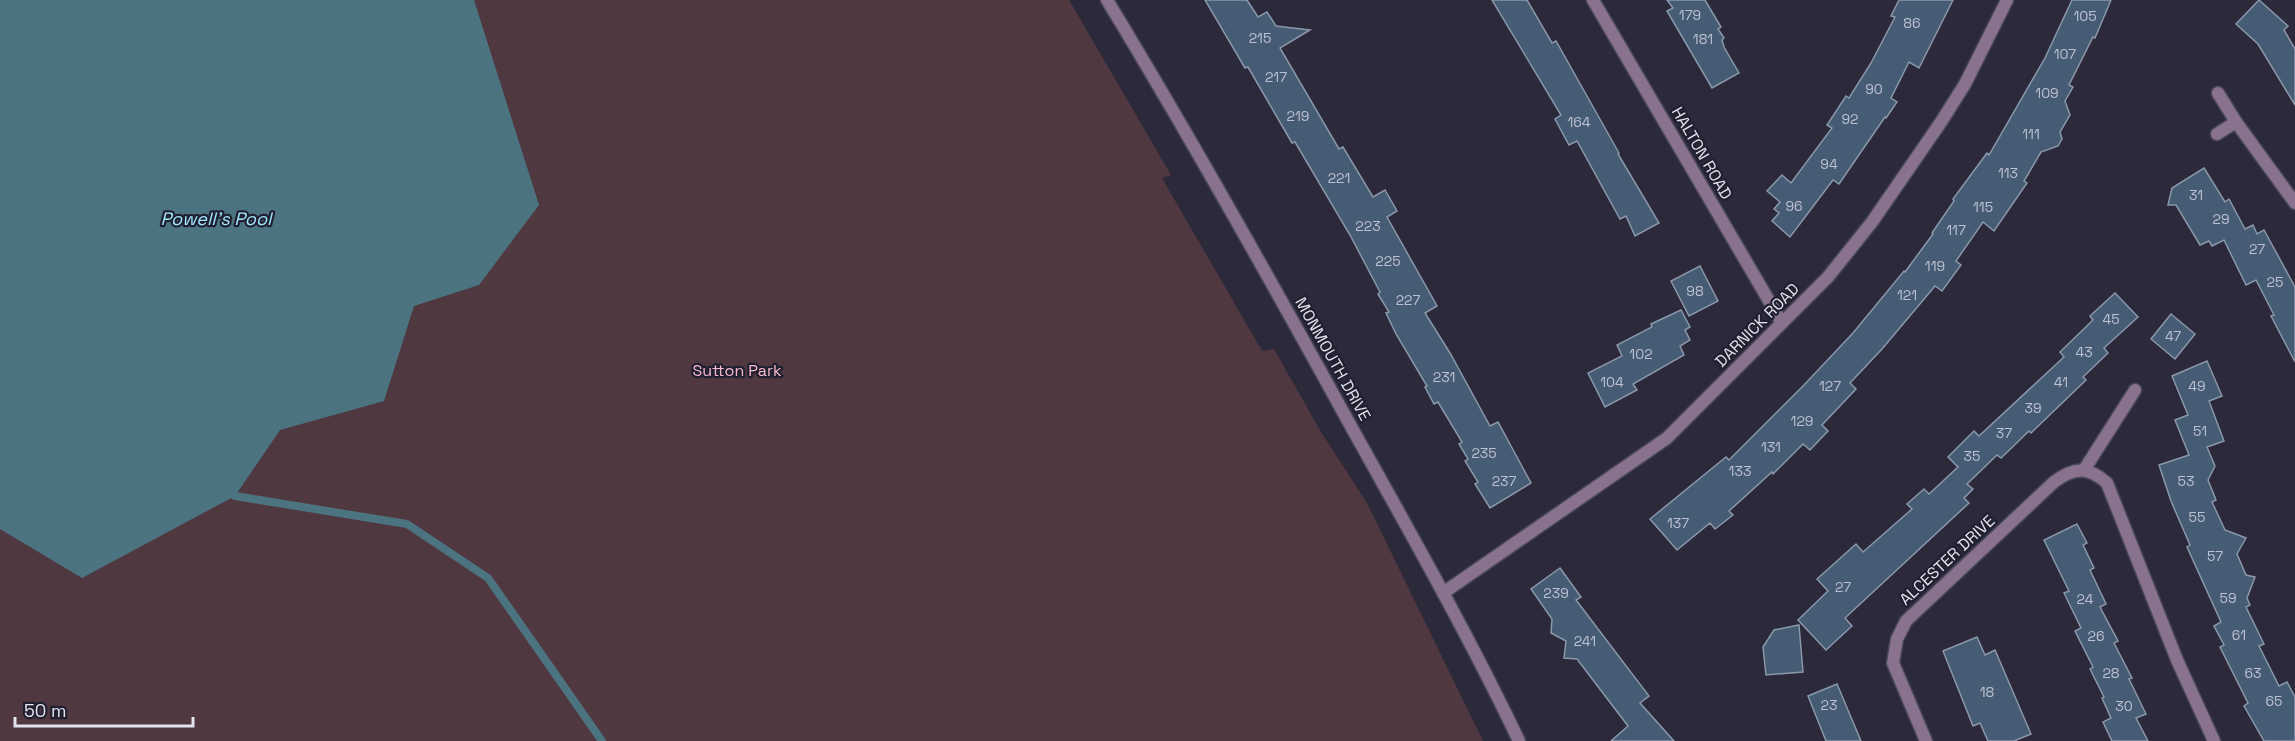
<svg xmlns="http://www.w3.org/2000/svg" width="2295" height="741" viewBox="0 0 2295 741" font-family="'Space Grotesk',sans-serif">
<style>
.green{fill:#503841}
.water{fill:#4c7380}
.lines{fill:none;stroke-linecap:round;stroke-linejoin:round}
.stream{stroke:#4c7380;stroke-width:8}
.building{fill:#465b74;stroke:#8a98aa;stroke-width:1.5}
.minor-casing{stroke:#484757;stroke-width:15}
.tertiary-casing{stroke:#484757;stroke-width:15}
.minor{stroke:#89728d;stroke-width:12}
.tertiary{stroke:#89728d;stroke-width:12}
.labels{text-anchor:middle;dominant-baseline:central;stroke-width:4.5;stroke-linejoin:round;paint-order:stroke}
.number-label{font-size:14px;fill:#bcc0d0}
.street-label{font-size:16px;fill:#e3e2ee;stroke:#212030}
.park-label{font-size:16px;fill:#f9bad1;stroke:#212030}
.water-label{font-size:18px;font-style:italic;fill:#9ee5fd;stroke:#212030}
</style>
<rect width="100%" height="100%" fill="#2b293a"/>
<!-- green -->
<path class="green" d="M0 0H1069L1171 175 1162 178 1262 351 1274 349 1321 432 1367 503 1483 741H0Z"/>
<!-- water -->
<path class="water" d="M0 0H474L539 205 479 285 414 306 384 401 280 430 235 496 82 578 0 529Z"/>
<g class="lines">
<!-- stream -->
<path class="stream" d="M235 496 407 524 488 578 602 741"/>
</g>
<!-- building -->
<g class="building">
<path d="M1205 0H1247L1258 17 1267 12 1276 26 1310 30 1280 48 1339 149 1343 147 1373 197 1385 190 1397 211 1387 217 1437 306 1425 313 1450 353 1490 426 1498 422 1531 483 1490 508 1475 484 1478 482 1465 461 1468 459 1459 444 1462 442 1438 402 1434 404 1425 387 1427 386 1396 334 1386 313 1389 312 1378 294 1380 292 1350 235 1295 142 1292 143 1248 67 1245 68Z"/>
<path d="M1492 0H1527L1552 43 1556 41 1619 153 1618 154 1659 223 1635 236 1626 216 1620 219 1577 141 1569 145 1555 119 1561 115Z"/>
<path d="M1667 0H1705L1721 27 1718 29 1724 38 1722 40 1724 47 1739 73 1712 88 1667 11 1673 8Z"/>
<path d="M1899 0H1953L1919 68 1909 62 1891 98 1897 102 1886 118 1885 117 1839 184 1833 180 1790 237 1772 221 1779 213 1774 209 1780 202 1767 191 1782 175 1791 183 1832 128 1827 125 1846 96 1849 98 1871 63 1895 17 1891 16Z"/>
<path d="M2072 0H2111L2095 38 2093 37 2069 85 2073 87 2065 101 2070 115 2060 132 2062 139 2058 146 2041 152 2024 181 2027 183 1994 231 1983 222 1956 261 1961 265 1942 291 1935 286 1882 349 1850 383 1856 389 1822 425 1828 431 1810 450 1803 444 1773 474 1772 472 1729 511 1733 515 1715 529 1710 523 1677 550 1650 519 1726 457 1729 460 1804 385 1853 333 1904 271 1905 272 1933 234 1932 233 1954 201 1953 199 1987 153 1989 155 2045 58Z"/>
<path d="M2259 0 2288 26 2284 30 2295 49V105L2258 44 2236 24Z"/>
<path d="M2204 168 2225 202 2229 199 2245 229 2253 225 2257 234 2264 230 2295 287V362L2271 316 2274 315 2256 280 2246 285 2224 240 2212 246 2209 241 2200 245 2176 205H2168L2172 188Z"/>
<path d="M1700 266 1718 301 1689 316 1671 281Z"/>
<path d="M2115 293 2138 317 2104 348 2108 353 2083 377 2086 380 2031 433 2029 431 2001 458 1997 455 1967 484 1973 489 1964 498 1969 503 1845 618 1852 626 1826 650 1798 620 1828 591 1817 579 1856 544 1863 552 1912 509 1907 504 1924 489 1929 494 1958 467 1948 457 1974 431 1979 436 2064 357 2060 352 2093 320 2090 316Z"/>
<path d="M1681 310 1690 327 1685 330 1690 340 1680 346 1684 355 1633 384 1637 390 1605 407 1588 373 1622 356 1617 345 1652 327 1651 324Z"/>
<path d="M2171 314 2195 334 2175 359 2151 339Z"/>
<path d="M2207 361 2222 396 2209 401 2224 441 2207 447 2215 466 2208 480 2216 500 2212 502 2225 530 2246 538 2237 554 2246 575 2255 577 2247 598 2250 605 2246 607 2264 644 2259 646 2279 686 2287 682 2295 697V741H2264L2244 706 2248 703 2220 647 2224 645 2214 626 2221 622 2187 547 2190 545 2171 501 2159 465 2189 455 2175 420 2188 415 2172 376Z"/>
<path d="M2077 524 2087 543 2083 545 2094 568 2090 570 2106 604 2100 607 2118 641 2114 643 2132 678 2129 679 2146 714 2136 718 2148 741H2112L2103 722 2111 718 2102 698 2104 697 2090 669 2093 667 2075 631 2081 628 2064 593 2069 591 2044 540Z"/>
<path d="M1560 568 1581 597 1576 600 1649 696 1640 703 1674 741H1611L1628 726 1577 659 1564 658 1566 641 1551 633 1552 619 1531 589Z"/>
<path d="M1799 625 1803 672 1766 675 1763 647 1774 630Z"/>
<path d="M1977 637 1985 655 1995 650 2031 734 2014 741H1988L1980 723 1973 726 1943 651Z"/>
<path d="M1837 684 1861 741H1826L1808 696Z"/>
</g>
<g class="lines">
<defs>
<g id="minor">
<path d="M1593 0 1782 323"/>
<path d="M2218 93 2236 122 2295 203"/>
<path d="M2217 134 2236 122"/>
<path d="M2084 470 2135 390"/>
<path d="M1443 593 1667 438 1828 277 1872 222 1941 122 1965 84 2007 0"/>
<path d="M1926 741 1893 663 1897 639 1906 621 2054 482C2074 467 2088 466 2107 483L2177 660 2214 741"/>
</g>
<path id="tertiary" d="M1107 0C1191 138 1270 279 1348 421 1407 527 1467 632 1519 741"/>
</defs>
<!-- minor casing -->
<use href="#minor" class="minor-casing"/>
<!-- tertiary casing -->
<use href="#tertiary" class="tertiary-casing"/>
<!-- minor -->
<use href="#minor" class="minor"/>
<!-- tertiary -->
<use href="#tertiary" class="tertiary"/>
</g>
<g class="labels">
<!-- number labels -->
<g class="number-label">
<text x="1690" y="15">179</text>
<text x="2085" y="16">105</text>
<text x="1912" y="23">86</text>
<text x="1260" y="38">215</text>
<text x="1703" y="39">181</text>
<text x="2065" y="54">107</text>
<text x="1276" y="77">217</text>
<text x="1874" y="89">90</text>
<text x="2047" y="93">109</text>
<text x="1298" y="116">219</text>
<text x="1850" y="119">92</text>
<text x="1579" y="122">164</text>
<text x="2031" y="134">111</text>
<text x="1829" y="164">94</text>
<text x="2008" y="173">113</text>
<text x="1339" y="178">221</text>
<text x="2196" y="195">31</text>
<text x="1794" y="206">96</text>
<text x="1983" y="207">115</text>
<text x="2221" y="219">29</text>
<text x="1368" y="226">223</text>
<text x="1956" y="230">117</text>
<text x="2257" y="249">27</text>
<text x="1388" y="261">225</text>
<text x="1935" y="266">119</text>
<text x="2275" y="282">25</text>
<text x="1695" y="291">98</text>
<text x="1907" y="295">121</text>
<text x="1408" y="300">227</text>
<text x="2111" y="319">45</text>
<text x="2173" y="336">47</text>
<text x="2084" y="352">43</text>
<text x="1641" y="354">102</text>
<text x="1444" y="377">231</text>
<text x="1612" y="382">104</text>
<text x="2061" y="382">41</text>
<text x="1830" y="386">127</text>
<text x="2197" y="386">49</text>
<text x="2033" y="408">39</text>
<text x="1802" y="421">129</text>
<text x="2200" y="431">51</text>
<text x="2004" y="433">37</text>
<text x="1771" y="447">131</text>
<text x="1484" y="453">235</text>
<text x="1972" y="456">35</text>
<text x="1740" y="471">133</text>
<text x="1504" y="481">237</text>
<text x="2186" y="481">53</text>
<text x="2197" y="517">55</text>
<text x="1678" y="523">137</text>
<text x="2215" y="556">57</text>
<text x="1843" y="587">27</text>
<text x="1556" y="593">239</text>
<text x="2228" y="598">59</text>
<text x="2085" y="599">24</text>
<text x="2239" y="635">61</text>
<text x="2096" y="636">26</text>
<text x="1585" y="641">241</text>
<text x="2111" y="673">28</text>
<text x="2253" y="673">63</text>
<text x="1987" y="692">18</text>
<text x="2274" y="701">65</text>
<text x="1829" y="705">23</text>
<text x="2124" y="706">30</text>
</g>
<!-- street labels -->
<g class="street-label">
<text transform="translate(1702 153) rotate(60)">HALTON ROAD</text>
<text transform="translate(1757 325) rotate(-45)">DARNICK ROAD</text>
<text transform="translate(1333 359) rotate(61)">MONMOUTH DRIVE</text>
<text transform="translate(1947 560) rotate(-43)">ALCESTER DRIVE</text>
</g>
<!-- park labels -->
<g class="park-label">
<text x="737" y="370">Sutton Park</text>
</g>
<!-- water labels -->
<g class="water-label">
<text x="216" y="218">Powell's Pool</text>
</g>
</g>
<!-- scale -->
<path d="M15 717v9h178v-9" fill="none" stroke="#e3e2ee" stroke-width="3"/>
<text x="24" y="717" font-size="18" fill="#e3e2ee" stroke="#212030" stroke-width="4.5" paint-order="stroke">50 m</text>
</svg>
